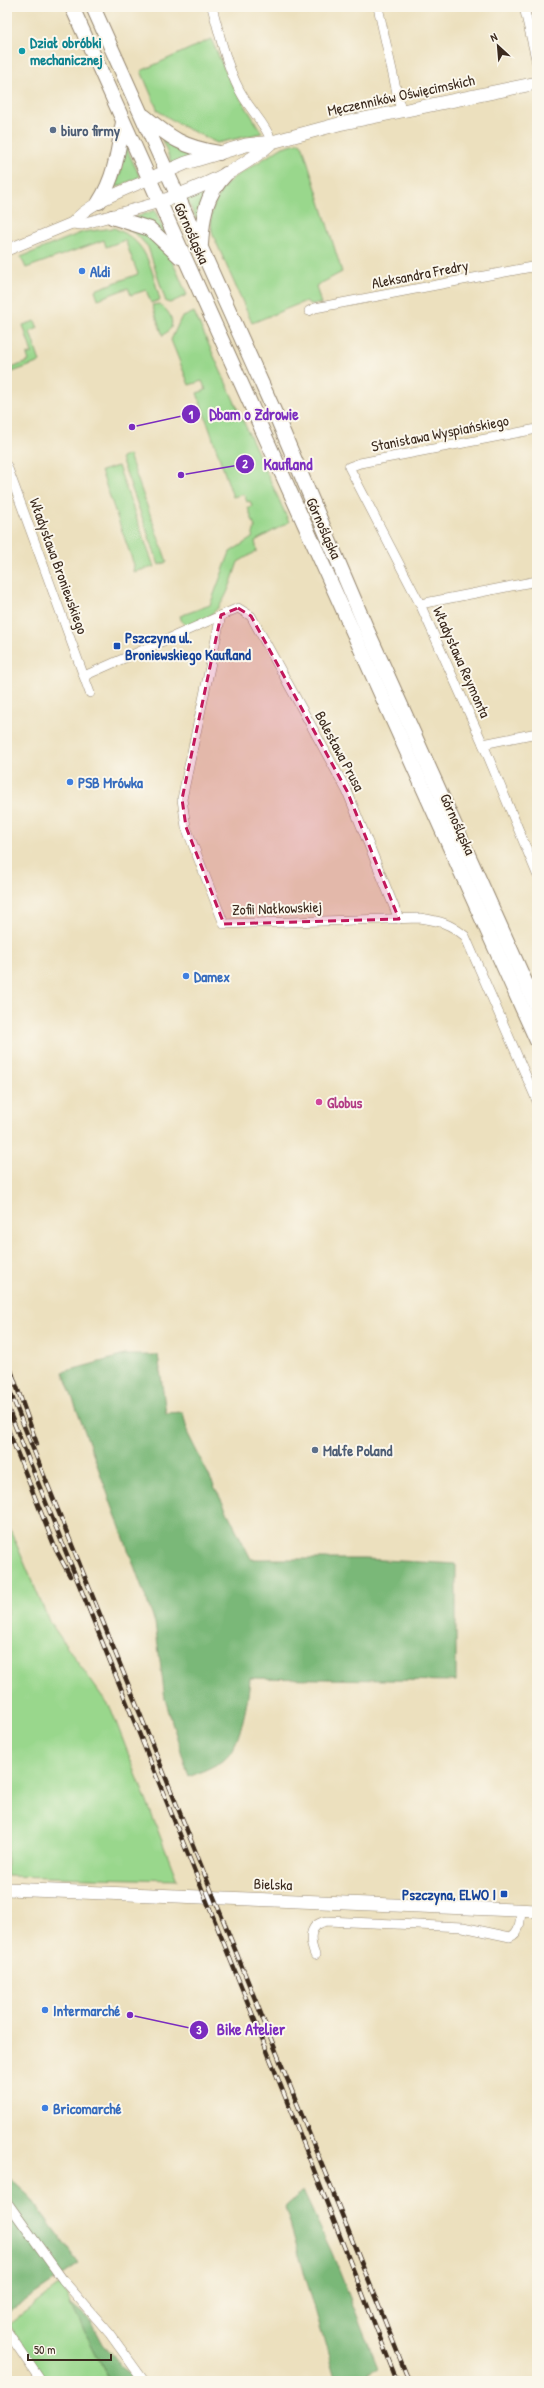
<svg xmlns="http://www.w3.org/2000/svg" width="544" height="2388" viewBox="0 0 544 2388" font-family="'Patrick Hand',sans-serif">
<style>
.green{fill:#99d78c;stroke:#6a8055}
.forest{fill:#7ab878;stroke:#5a714b}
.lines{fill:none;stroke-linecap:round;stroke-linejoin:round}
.minor-casing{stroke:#94856e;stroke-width:10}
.tertiary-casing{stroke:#94856e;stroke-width:12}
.secondary-casing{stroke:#94856e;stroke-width:14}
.primary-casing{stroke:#94856e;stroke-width:16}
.minor{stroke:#fff;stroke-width:9}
.tertiary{stroke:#fff;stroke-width:11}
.secondary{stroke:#fff;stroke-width:13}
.primary{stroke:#fff;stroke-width:14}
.rail-casing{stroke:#3b2a1e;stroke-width:4.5}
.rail{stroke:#fbf7ec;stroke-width:3;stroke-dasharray:9;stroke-linecap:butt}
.marked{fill:#c2185b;fill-opacity:0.2;stroke:#c2185b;stroke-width:3;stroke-dasharray:8 5;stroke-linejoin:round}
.culture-dot{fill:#0f9aa8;stroke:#fbf7ec;stroke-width:1.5}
.service-dot{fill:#5c6f8a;stroke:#fbf7ec;stroke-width:1.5}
.shop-dot{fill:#3f7fe0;stroke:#fbf7ec;stroke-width:1.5}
.transit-dot{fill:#1a4fb4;stroke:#fbf7ec;stroke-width:1.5}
.hotel-dot{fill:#d1479c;stroke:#fbf7ec;stroke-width:1.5}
.labels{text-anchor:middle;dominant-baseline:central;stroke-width:4;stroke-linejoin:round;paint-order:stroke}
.culture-label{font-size:15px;font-weight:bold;fill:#0d838f;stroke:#fbf7ec;text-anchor:start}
.street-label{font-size:15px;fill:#3b2a1e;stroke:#fbf7ec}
.service-label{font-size:15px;font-weight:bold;fill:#4e5e75;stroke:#fbf7ec;text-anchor:start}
.shop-label{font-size:15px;font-weight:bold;fill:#366cbe;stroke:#fbf7ec;text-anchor:start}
.transit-label{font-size:15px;font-weight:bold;fill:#164399;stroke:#fbf7ec;text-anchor:start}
.hotel-label{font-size:15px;font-weight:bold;fill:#b23c85;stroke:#fbf7ec;text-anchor:start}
.leader{fill:none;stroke:#7b2cbf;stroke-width:1.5}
.callout-dot{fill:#7b2cbf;stroke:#fbf7ec;stroke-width:1.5}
.mark-label{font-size:12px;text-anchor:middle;font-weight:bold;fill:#fff}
.callout-label{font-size:16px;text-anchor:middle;font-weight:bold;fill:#7b2cbf;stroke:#fbf7ec;stroke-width:4;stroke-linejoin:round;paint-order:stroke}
</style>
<rect width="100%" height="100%" fill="#fbf7ec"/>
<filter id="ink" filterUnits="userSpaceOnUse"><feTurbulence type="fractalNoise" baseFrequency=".025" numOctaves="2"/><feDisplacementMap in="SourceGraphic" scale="8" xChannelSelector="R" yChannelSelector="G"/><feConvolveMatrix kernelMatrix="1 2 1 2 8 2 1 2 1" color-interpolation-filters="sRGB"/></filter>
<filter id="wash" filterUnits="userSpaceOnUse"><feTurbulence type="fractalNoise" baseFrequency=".012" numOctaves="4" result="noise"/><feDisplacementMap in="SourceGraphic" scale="16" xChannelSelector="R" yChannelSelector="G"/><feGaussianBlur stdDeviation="0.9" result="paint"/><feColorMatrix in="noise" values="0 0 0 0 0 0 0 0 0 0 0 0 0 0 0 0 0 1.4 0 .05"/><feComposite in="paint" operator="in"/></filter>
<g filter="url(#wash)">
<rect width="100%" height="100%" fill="#ece0be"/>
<!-- green -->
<g class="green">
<path d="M211 39 230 81 262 133 217 143 182 126 158 111 141 71Z"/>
<path d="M162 139 176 149 194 155 172 165Z"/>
<path d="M300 142 303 147 342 272 316 286 321 304H310L306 301 252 323 213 235C207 214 216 193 233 178L283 147Z"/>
<path d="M124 143 140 177 114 188 122 169Z"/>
<path d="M210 187 198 223 186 198Z"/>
<path d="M155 210V211L168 238 134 218Z"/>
<path d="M124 227C165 233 172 261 187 295L170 303 166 302 148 247 137 235Z"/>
<path d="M114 228C148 241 151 268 160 300L151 303 146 290 131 295 128 288 98 299 95 290 138 274 125 240 106 247 104 240 26 268 21 257 83 232Z"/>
<path d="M159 304C168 310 174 318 171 328L163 336 152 305Z"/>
<path d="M194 312 289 522 255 541 257 551 238 562C227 594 224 614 188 627L182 622 180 616 210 605 230 552 252 538 255 527 248 508 252 506 250 501 247 502 244 494 233 497 197 393 206 390 202 381 189 385 171 340 181 318Z"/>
<path d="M35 321 38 328 30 332 40 362 7 374V370L29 361 27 355 32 353 23 325Z"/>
<path d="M129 455 167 562 159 565 121 458Z"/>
<path d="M118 466 154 567 133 572 134 565 101 471Z"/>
<path d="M7 1522 49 1621 111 1709 177 1880 7 1876Z"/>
<path d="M61 2284 110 2381H48L9 2324Z"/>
</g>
<!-- forest -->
<g class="forest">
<path d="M125 1355H158L166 1413 183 1412 188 1434 251 1559H365L456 1564V1681L250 1678C249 1696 240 1748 225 1759 214 1767 200 1772 189 1777L165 1699 155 1623 63 1372Z"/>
<path d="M7 2176 30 2197 79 2264 7 2313Z"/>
<path d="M303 2191 332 2253 378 2368 368 2373 370 2381H336L285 2207Z"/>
<path d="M70 2303 89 2319 102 2344 137 2381H110Z"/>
</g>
</g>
<g filter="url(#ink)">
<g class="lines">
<defs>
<g id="minor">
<path d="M212 7C220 36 228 73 244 98 253 113 266 125 272 142"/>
<path d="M378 7 401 111"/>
<path d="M524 7 537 63"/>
<path d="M309 311 315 308 537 266"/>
<path d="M537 429 360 463 349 467 420 604 483 744 537 874"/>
<path d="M7 466 90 693"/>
<path d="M420 604 537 581"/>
<path d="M221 615 182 799 186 827 224 924 420 918C440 921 449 923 465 936L537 1101"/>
<path d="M84 676 238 608 251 616 347 791 399 919"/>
<path d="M483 744 537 733"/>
<path d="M315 1955C309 1940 308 1924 327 1921L463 1927 510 1937C521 1932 520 1920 521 1910"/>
<path d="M7 2202 63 2280 110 2334 144 2381"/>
<path d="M7 2331 41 2381"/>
</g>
<g id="tertiary">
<path d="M72 223 82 224 160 202"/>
<path d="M7 250 72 223C91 201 124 191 149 179"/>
</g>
<g id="secondary">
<path d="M149 179 186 163 246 145 272 142 339 124 537 83"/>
<path d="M160 202C199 188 241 171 272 142"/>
<path d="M7 1889 537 1911"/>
</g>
<g id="primary">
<path d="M72 7 537 1041"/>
<path d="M93 7 275 413 368 632 537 1008"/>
<path d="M144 116C172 139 183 147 219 153"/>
<path d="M99 202C115 177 118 151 123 122"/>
<path d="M112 217 150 229 180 257"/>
<path d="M201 244C203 214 205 196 226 174"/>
</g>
</defs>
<!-- minor casing -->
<use href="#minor" class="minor-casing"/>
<!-- tertiary casing -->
<use href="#tertiary" class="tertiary-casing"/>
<!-- secondary casing -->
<use href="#secondary" class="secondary-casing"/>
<!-- primary casing -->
<use href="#primary" class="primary-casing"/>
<!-- minor -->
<use href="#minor" class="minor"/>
<!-- tertiary -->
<use href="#tertiary" class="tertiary"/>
<!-- secondary -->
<use href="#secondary" class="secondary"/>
<!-- primary -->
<use href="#primary" class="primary"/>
<defs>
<g id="rail">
<path d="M7 1359 37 1444"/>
<path d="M7 1384 409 2381"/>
<path d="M7 1406 258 2028 397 2381"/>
<path d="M7 1427 56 1550 70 1576"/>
</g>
</defs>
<!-- rail casing -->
<use href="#rail" class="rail-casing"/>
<!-- rail -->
<use href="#rail" class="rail"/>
</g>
</g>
<!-- marked area -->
<path class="marked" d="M238 608 251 616 347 791 399 919 224 924 186 827 182 799 221 615Z"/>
<!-- markers -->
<circle class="culture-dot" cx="22" cy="51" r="4"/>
<g class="service-dot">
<circle cx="53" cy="130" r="4"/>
<circle cx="315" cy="1450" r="4"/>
</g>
<g class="shop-dot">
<circle cx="82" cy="271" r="4"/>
<circle cx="70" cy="782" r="4"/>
<circle cx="186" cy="976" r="4"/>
<circle cx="45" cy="2010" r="4"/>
<circle cx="45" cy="2108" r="4"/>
</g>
<g class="transit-dot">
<rect x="113" y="642" width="8" height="8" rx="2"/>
<rect x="500" y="1890" width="8" height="8" rx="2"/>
</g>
<circle class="hotel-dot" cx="319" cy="1102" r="4"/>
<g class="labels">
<!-- culture labels -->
<g class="culture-label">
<text x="30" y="42">Dział obróbki<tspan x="30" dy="17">mechanicznej</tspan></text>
</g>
<!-- street labels -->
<g class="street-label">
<text transform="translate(401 95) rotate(-12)">Męczenników Oświęcimskich</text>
<text transform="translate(192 233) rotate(66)">Górnośląska</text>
<text transform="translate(420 274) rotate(-11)">Aleksandra Fredry</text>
<text transform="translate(440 433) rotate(-11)">Stanisława Wyspiańskiego</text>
<text transform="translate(324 528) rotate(66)">Górnośląska</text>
<text transform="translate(59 566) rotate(70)">Władysława Broniewskiego</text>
<text transform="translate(462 662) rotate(66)">Władysława Reymonta</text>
<text transform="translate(340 751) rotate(62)">Bolesława Prusa</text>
<text transform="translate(458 824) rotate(66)">Górnośląska</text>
<text transform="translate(277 908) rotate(-2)">Zofii Nałkowskiej</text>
<text transform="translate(273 1884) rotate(2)">Bielska</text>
</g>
<!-- service labels -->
<g class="service-label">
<text x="61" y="130">biuro firmy</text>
<text x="323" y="1450">Malfe Poland</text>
</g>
<!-- shop labels -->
<g class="shop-label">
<text x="90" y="271">Aldi</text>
<text x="78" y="782">PSB Mrówka</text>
<text x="194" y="976">Damex</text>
<text x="53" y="2010">Intermarché</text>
<text x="53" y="2108">Bricomarché</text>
</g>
<!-- transit labels -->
<g class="transit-label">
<text x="125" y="637">Pszczyna ul.<tspan x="125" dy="17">Broniewskiego Kaufland</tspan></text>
<text x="496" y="1894" text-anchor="end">Pszczyna, ELWO I</text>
</g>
<!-- hotel labels -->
<g class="hotel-label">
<text x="327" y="1102">Globus</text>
</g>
</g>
<!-- callouts -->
<path class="leader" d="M132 427L191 414M181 475L245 464M130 2015L199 2030"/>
<g class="callout-dot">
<circle cx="132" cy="427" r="4"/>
<circle cx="181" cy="475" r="4"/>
<circle cx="130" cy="2015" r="4"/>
<circle cx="191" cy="414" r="10"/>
<circle cx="245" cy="464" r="10"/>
<circle cx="199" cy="2030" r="10"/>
</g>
<g class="mark-label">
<text x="191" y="419">1</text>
<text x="245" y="468">2</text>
<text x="199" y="2034">3</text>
</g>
<g class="callout-label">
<text x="254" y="420">Dbam o Zdrowie</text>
<text x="288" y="470">Kaufland</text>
<text x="251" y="2035">Bike Atelier</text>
</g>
<!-- margin -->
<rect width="544" height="2388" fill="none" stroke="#fbf7ec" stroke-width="24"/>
<!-- north arrow -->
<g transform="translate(498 46) rotate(334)" stroke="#fbf7ec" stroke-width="3" paint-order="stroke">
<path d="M0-3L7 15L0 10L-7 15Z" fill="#3b2a1e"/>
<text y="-6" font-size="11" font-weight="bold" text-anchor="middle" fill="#3b2a1e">N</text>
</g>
<!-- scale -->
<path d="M28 2354v6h83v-6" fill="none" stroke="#3b2a1e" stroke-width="2"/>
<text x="34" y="2354" font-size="12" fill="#3b2a1e" stroke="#fbf7ec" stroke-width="3" paint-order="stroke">50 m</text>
</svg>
